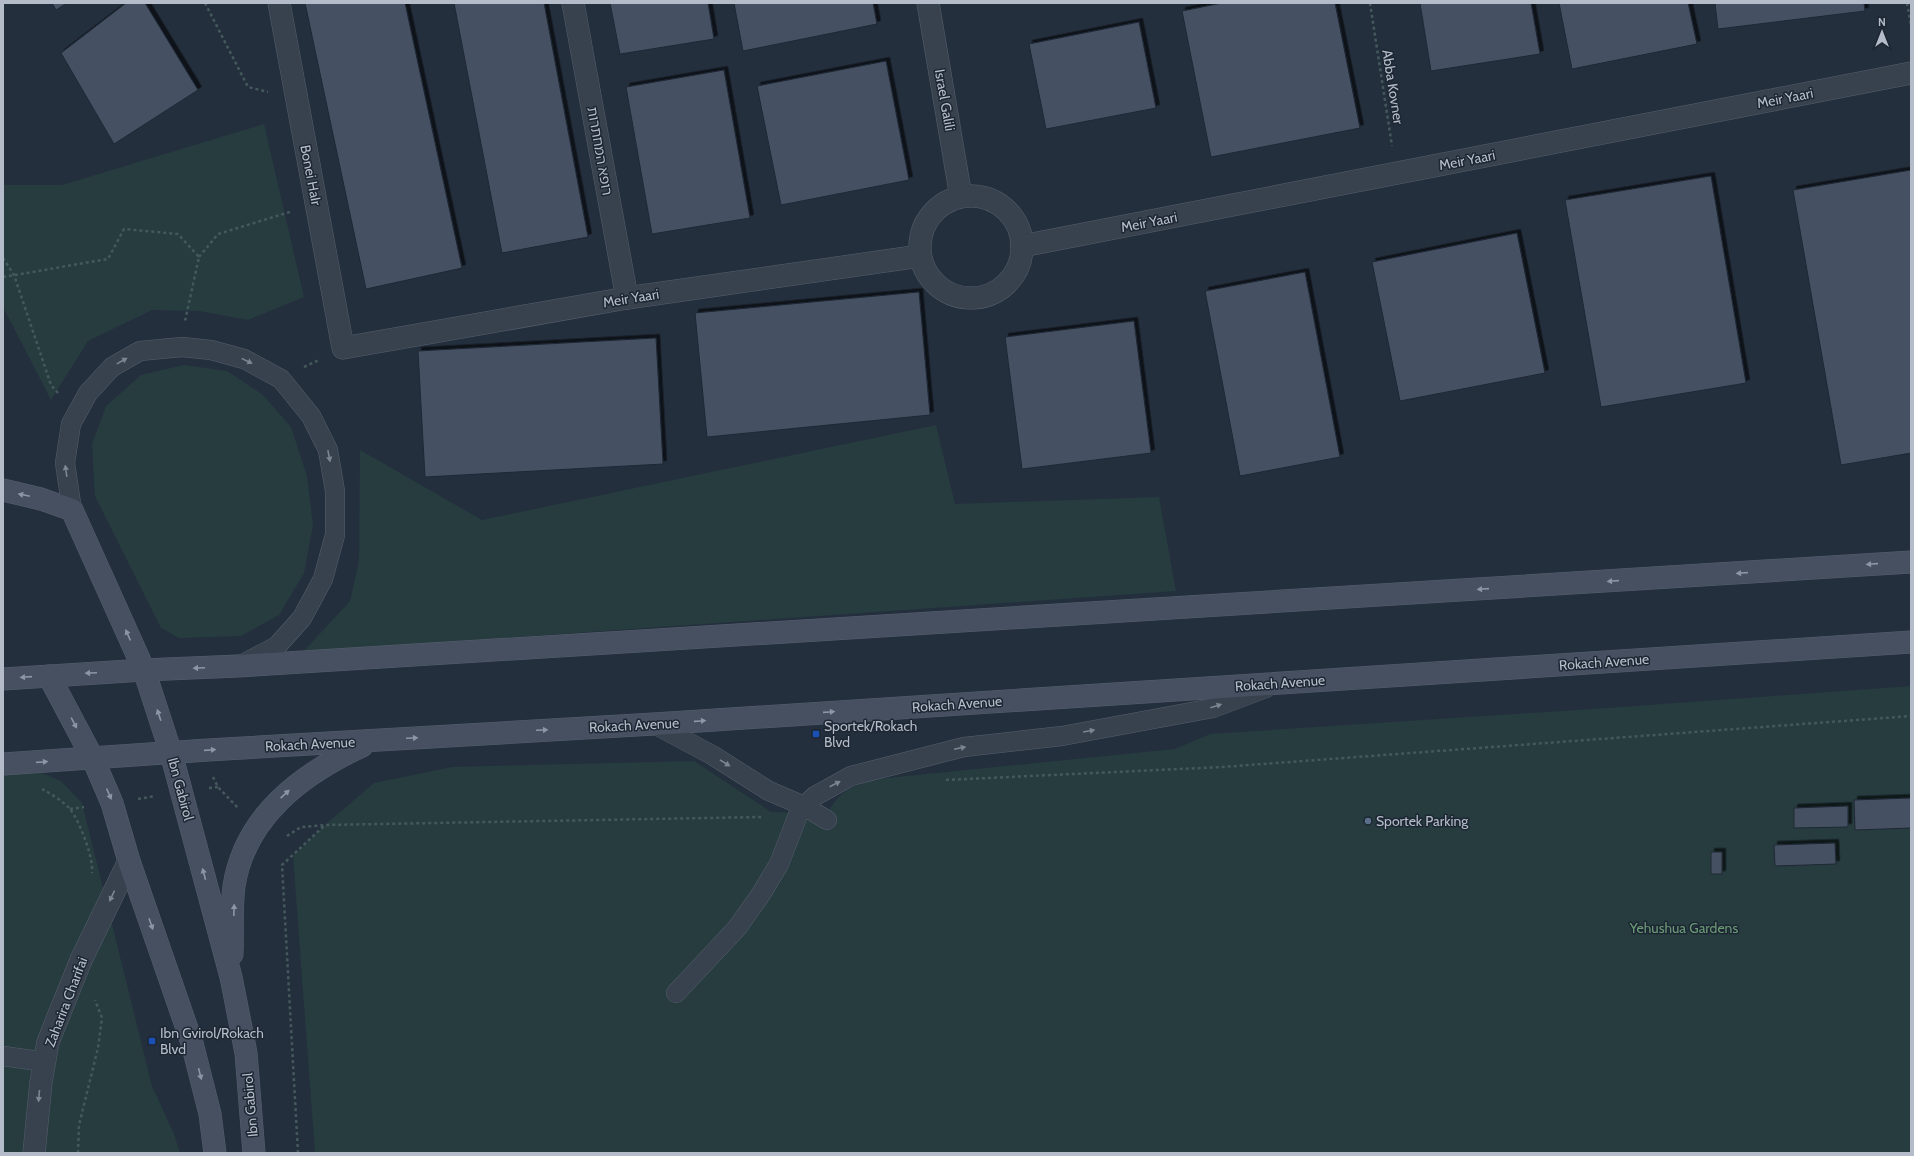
<svg xmlns="http://www.w3.org/2000/svg" width="1914" height="1156" viewBox="0 0 1914 1156" font-family="Cabin,'Noto Sans Hebrew',sans-serif">
<style>
.green{fill:#263c3f}
.building{fill:#455162;stroke:#1f2835;filter:url(#shadow)}
.lines{fill:none;stroke-linecap:round;stroke-linejoin:round}
.lane-casing{stroke:#565f6c;stroke-width:20}
.street-casing{stroke:#565f6c;stroke-width:23}
.secondary-casing{stroke:#565f6c;stroke-width:23}
.path{stroke:#44595c;stroke-width:2.5;stroke-dasharray:3 3;stroke-linecap:butt}
.lane{stroke:#38414e;stroke-width:19}
.street{stroke:#38414e;stroke-width:22}
.secondary{stroke:#465061;stroke-width:22}
.oneway{fill:#7c8592}
.oneway2{fill:#8e96a5}
.transit-dot{fill:#1a4fb4;stroke:#1d2633;stroke-width:1.5}
.service-dot{fill:#5c6f8a;stroke:#1d2633;stroke-width:1.5}
.labels{text-anchor:middle;dominant-baseline:central;stroke-width:3;stroke-linejoin:round;paint-order:stroke}
.street-label{font-size:14px;fill:#b4bcc9;stroke:#1d2633}
.poi-label{font-size:14px;fill:#b4bcc9;stroke:#1d2633;text-anchor:start}
.park-label{font-size:14px;fill:#6b9a76;stroke:#1d2633}
</style>
<defs>
<filter id="shadow"><feDropShadow dx="3.5" dy="-3.5" stdDeviation="0" flood-color="#0009"/></filter>
</defs>
<rect width="100%" height="100%" fill="#242f3e"/>
<!-- green -->
<g class="green">
<path d="M264 124 304 297 248 320 199 311 152 310 88 341 51 400 3 307V180L5 185H62Z"/>
<path d="M184 365 227 371 263 395 291 427 307 476 313 525 304 573 279 615 241 636 179 638 161 628 95 496 92 444 106 406 141 375Z"/>
<path d="M936 425 955 504 1159 497 1176 591 303 652 350 601 359 561 360 450 482 520Z"/>
<path d="M1911 686V1153H315L293 856 325 825 374 783 452 767 694 761 771 812 827 813C844 787 849 788 877 779L1175 749 1210 734 1607 708Z"/>
<path d="M39 772 61 781 82 803 152 1086 174 1134 180 1153H3V775Z"/>
</g>
<!-- building -->
<g class="building">
<path d="M52 3H67L56 10Z"/>
<path d="M126 3H145L198 90 114 144 61 53Z"/>
<path d="M305 3H405L462 268 366 289Z"/>
<path d="M454 3H544L588 237 502 253Z"/>
<path d="M610 3H708L714 39 620 54Z"/>
<path d="M734 3H873L877 24 743 51Z"/>
<path d="M1222 3H1335L1360 128 1211 157 1182 11Z"/>
<path d="M1420 3H1531L1540 54 1431 71Z"/>
<path d="M1559 3H1688L1697 44 1572 69Z"/>
<path d="M1715 3H1864L1865 11 1718 29Z"/>
<path d="M1139 22 1156 108 1046 129 1029 44Z"/>
<path d="M886 61 909 180 781 205 757 86Z"/>
<path d="M724 70 750 218 652 234 626 87Z"/>
<path d="M1911 170V453L1841 465 1793 190Z"/>
<path d="M1711 176 1746 383 1601 407 1565 200Z"/>
<path d="M1517 233 1545 373 1400 401 1372 262Z"/>
<path d="M1305 272 1340 457 1240 476 1205 291Z"/>
<path d="M919 292 930 415 707 437 695 313Z"/>
<path d="M1134 321 1151 453 1022 469 1005 337Z"/>
<path d="M656 338 663 464 425 477 418 351Z"/>
<path d="M1911 798V828L1855 830 1854 800Z"/>
<path d="M1848 806V827L1794 828V808Z"/>
<path d="M1835 843 1836 864 1775 866 1774 845Z"/>
<rect x="1711" y="852" width="11" height="22"/>
</g>
<g class="lines">
<defs>
<g id="lane">
<path d="M72 510 65 463 71 424 88 393 112 367 140 351 182 347 211 350 244 359 281 379 311 416 328 450 335 491V535L323 579 302 618 277 646 239 666"/>
<path d="M654 724 712 755 769 791 804 806 827 820"/>
<path d="M676 993 737 928 761 894 779 864 798 815 804 806 815 796 851 776 964 747 1062 736 1213 708 1266 688"/>
<path d="M3 1056 45 1062"/>
</g>
<g id="street">
<path d="M279 3 343 348 627 298 920 256"/>
<path d="M573 3 627 298"/>
<path d="M928 3 961 197"/>
<circle cx="971" cy="247" r="51"/>
<path d="M1022 246 1911 73"/>
<path d="M34 1153 41 1082 48 1042 81 960 129 861"/>
</g>
<g id="secondary">
<path d="M3 490 41 499 72 510 144 670 171 753 231 977 246 1053 254 1153"/>
<path d="M49 676 93 759 112 803 129 861 192 1043 210 1114 215 1153"/>
<path d="M3 679 144 670 238 666 1911 562"/>
<path d="M3 764 208 750 654 724 1911 642"/>
<path d="M232 954C233 932 231 908 234 886 245 816 302 774 362 746"/>
</g>
</defs>
<!-- lane casing -->
<use href="#lane" class="lane-casing"/>
<!-- street casing -->
<use href="#street" class="street-casing"/>
<!-- secondary casing -->
<use href="#secondary" class="secondary-casing"/>
<!-- path -->
<g class="path">
<path d="M205 3 248 87 268 92"/>
<path d="M1370 3 1392 146"/>
<path d="M1907 3 1911 25"/>
<path d="M199 257 218 234 290 212"/>
<path d="M3 258 14 275 51 385 58 393"/>
<path d="M3 277 108 259 124 229 178 234 199 257 185 321"/>
<path d="M304 367 319 360"/>
<path d="M213 777 218 787 238 808"/>
<path d="M946 780 1222 767 1911 716"/>
<path d="M209 788 218 787"/>
<path d="M42 789C51 794 63 801 70 809 79 820 94 858 92 873"/>
<path d="M138 799 155 796"/>
<path d="M70 809 84 807"/>
<path d="M287 836 301 827 325 825 761 817"/>
<path d="M78 1153 79 1125 98 1048 102 1018 95 1000"/>
<path d="M298 1153 282 865 324 826"/>
</g>
<!-- lane -->
<use href="#lane" class="lane"/>
<!-- street -->
<use href="#street" class="street"/>
<!-- secondary -->
<use href="#secondary" class="secondary"/>
</g>
<!-- one-way arrows -->
<defs><path id="oneway-solid" d="M-6-.8H1V-3.2L6.5 0L1 3.2V.8H-6Z"/></defs>
<g class="oneway">
<use href="#oneway-solid" transform="translate(122 361) rotate(-29)"/>
<use href="#oneway-solid" transform="translate(247 361) rotate(26)"/>
<use href="#oneway-solid" transform="translate(329 456) rotate(79)"/>
<use href="#oneway-solid" transform="translate(66 471) rotate(-98)"/>
<use href="#oneway-solid" transform="translate(1216 706) rotate(-18)"/>
<use href="#oneway-solid" transform="translate(1089 731) rotate(-10)"/>
<use href="#oneway-solid" transform="translate(960 748) rotate(-12)"/>
<use href="#oneway-solid" transform="translate(725 763) rotate(32)"/>
<use href="#oneway-solid" transform="translate(835 784) rotate(-27)"/>
<use href="#oneway-solid" transform="translate(112 896) rotate(115)"/>
<use href="#oneway-solid" transform="translate(39 1096) rotate(95)"/>
</g>
<g class="oneway2">
<use href="#oneway-solid" transform="translate(24 495) rotate(-168)"/>
<use href="#oneway-solid" transform="translate(1872 564) rotate(176)"/>
<use href="#oneway-solid" transform="translate(1742 573) rotate(176)"/>
<use href="#oneway-solid" transform="translate(1613 581) rotate(176)"/>
<use href="#oneway-solid" transform="translate(1483 589) rotate(176)"/>
<use href="#oneway-solid" transform="translate(128 635) rotate(-114)"/>
<use href="#oneway-solid" transform="translate(199 668) rotate(178)"/>
<use href="#oneway-solid" transform="translate(91 673) rotate(177)"/>
<use href="#oneway-solid" transform="translate(26 677) rotate(176)"/>
<use href="#oneway-solid" transform="translate(829 712) rotate(-4)"/>
<use href="#oneway-solid" transform="translate(159 715) rotate(-108)"/>
<use href="#oneway-solid" transform="translate(700 721) rotate(-4)"/>
<use href="#oneway-solid" transform="translate(74 723) rotate(62)"/>
<use href="#oneway-solid" transform="translate(542 730) rotate(-3)"/>
<use href="#oneway-solid" transform="translate(412 738) rotate(-3)"/>
<use href="#oneway-solid" transform="translate(210 750) rotate(-4)"/>
<use href="#oneway-solid" transform="translate(42 762) rotate(-4)"/>
<use href="#oneway-solid" transform="translate(109 794) rotate(66)"/>
<use href="#oneway-solid" transform="translate(285 794) rotate(-43)"/>
<use href="#oneway-solid" transform="translate(204 874) rotate(-105)"/>
<use href="#oneway-solid" transform="translate(234 910) rotate(-88)"/>
<use href="#oneway-solid" transform="translate(151 924) rotate(71)"/>
<use href="#oneway-solid" transform="translate(200 1074) rotate(76)"/>
</g>
<!-- markers -->
<g class="transit-dot">
<rect x="812" y="730" width="8" height="8" rx="2"/>
<rect x="148" y="1037" width="8" height="8" rx="2"/>
</g>
<circle class="service-dot" cx="1368" cy="821" r="4"/>
<g class="labels">
<!-- street labels -->
<g class="street-label">
<text transform="translate(1393 87) rotate(81)">Abba Kovner</text>
<text transform="translate(1785 98) rotate(-11)">Meir Yaari</text>
<text transform="translate(945 100) rotate(80)">Israel Galili</text>
<text transform="translate(600 151) rotate(80)">רופא המחתרות</text>
<text transform="translate(1467 160) rotate(-11)">Meir Yaari</text>
<text transform="translate(311 175) rotate(79)">Bonei HaIr</text>
<text transform="translate(1149 222) rotate(-11)">Meir Yaari</text>
<text transform="translate(631 298) rotate(-9)">Meir Yaari</text>
<text transform="translate(1604 662) rotate(-4)">Rokach Avenue</text>
<text transform="translate(1280 683) rotate(-4)">Rokach Avenue</text>
<text transform="translate(957 704) rotate(-4)">Rokach Avenue</text>
<text transform="translate(634 725) rotate(-3)">Rokach Avenue</text>
<text transform="translate(310 744) rotate(-3)">Rokach Avenue</text>
<text transform="translate(181 789) rotate(75)">Ibn Gabirol</text>
<text transform="translate(66 1002) rotate(-69)">Zaharira Charifai</text>
<text transform="translate(250 1105) rotate(-95)">Ibn Gabirol</text>
</g>
<!-- poi labels -->
<g class="poi-label">
<text x="824" y="726">Sportek/Rokach<tspan x="824" dy="16">Blvd</tspan></text>
<text x="1376" y="821">Sportek Parking</text>
<text x="160" y="1033">Ibn Gvirol/Rokach<tspan x="160" dy="16">Blvd</tspan></text>
</g>
<!-- park labels -->
<g class="park-label">
<text x="1684" y="928">Yehushua Gardens</text>
</g>
</g>
<!-- border -->
<rect width="1914" height="1156" fill="none" stroke="#b4bcc9" stroke-width="8"/>
<!-- north arrow -->
<g transform="translate(1882 32)" stroke="#1d2633" stroke-width="3" paint-order="stroke">
<path d="M0-3L7 15L0 10L-7 15Z" fill="#b4bcc9"/>
<text y="-6" font-size="11" font-weight="bold" text-anchor="middle" fill="#b4bcc9">N</text>
</g>
</svg>
